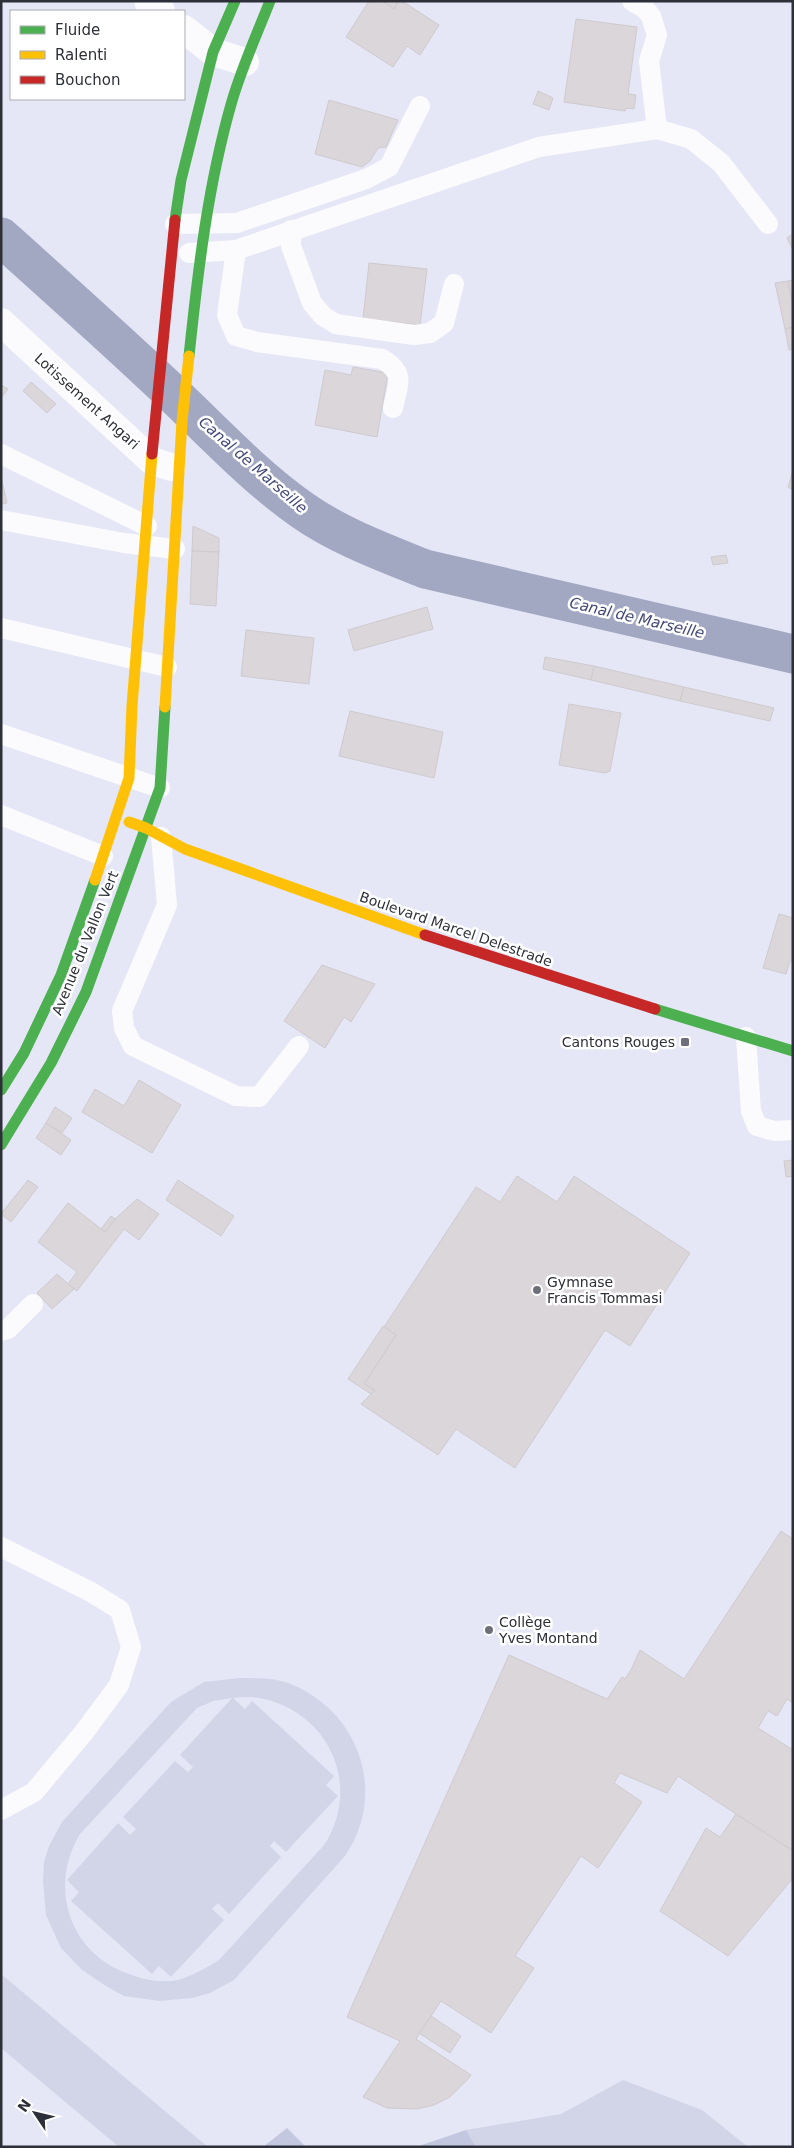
<svg xmlns="http://www.w3.org/2000/svg" width="794" height="2148" viewBox="0 0 794 2148" font-family="'DejaVu Sans',sans-serif">
<style>
.green{fill:#d2d5e8;fill-rule:evenodd}
.forest{fill:#c3c7e0}
.lines{fill:none;stroke-linecap:round;stroke-linejoin:round}
.canal{stroke:#a2a7c2;stroke-width:39}
.building{fill:#dbd6da;stroke:#cecacd}
.lane{stroke:#fbfbfe;stroke-width:20}
.street{stroke:#fbfbfe;stroke-width:28}
.fast{stroke:#4caf50;stroke-width:11}
.slow{stroke:#ffc107;stroke-width:11}
.jam{stroke:#c62828;stroke-width:11}
.poi-dot{fill:#6d6f7b;stroke:#fff;stroke-width:2}
.labels{text-anchor:middle;dominant-baseline:central;stroke-width:5;stroke-linejoin:round;paint-order:stroke}
.street-label{font-size:14px;fill:#2d2f39;stroke:#fff}
.poi-label{font-size:14px;fill:#2d2f39;stroke:#fff;text-anchor:start}
.water-label{font-size:15px;font-style:italic;fill:#434978;stroke:#fff}
</style>
<rect width="100%" height="100%" fill="#e5e7f6"/>
<!-- green -->
<g class="green">
<path d="M240 1678C259 1678 277 1678 293 1685 361 1714 387 1795 345 1856L234 1980 210 1993 192 1998 160 2001 124 1996 106 1986 82 1970 61 1948 46 1915 43 1881 44 1862 49 1846 62 1822 171 1702 204 1682ZM232 1698 180 1755 193 1767 188 1772 175 1761 123 1817 136 1829 130 1835 118 1823 67 1880 79 1892 71 1901 152 1974 159 1966 171 1977 224 1920 212 1909 218 1903 229 1914 281 1857 270 1846 274 1841 286 1852 338 1796 326 1785 334 1776 252 1701 245 1709 233 1698C243 1697 254 1696 264 1699 330 1714 362 1787 324 1845L219 1960C206 1968 192 1976 178 1980 161 1983 144 1980 129 1974 69 1953 48 1887 80 1834L197 1708 213 1701Z"/>
<path d="M1 1974 208 2147H119L1 2048Z"/>
<path d="M623 2080 702 2110 748 2147H476L466 2130 561 2114Z"/>
</g>
<!-- forest -->
<g class="forest">
<path d="M287 2128 306 2147H263Z"/>
<path d="M466 2130 476 2147H416Z"/>
</g>
<g class="lines">
<!-- canal -->
<path class="canal" d="M1 237C59 289 116 340 172 393 214 433 255 477 302 510 339 536 383 552 425 569L793 654"/>
</g>
<!-- building -->
<g class="building">
<path d="M369 1H383L394 9 398 1H402L439 25 420 55 407 46 393 67 346 37Z"/>
<path d="M383 1H398L394 9Z"/>
<path d="M576 19 637 27 628 94 636 95 634 109 626 108 625 111 564 102Z"/>
<path d="M538 91 553 98 549 110 533 104Z"/>
<path d="M329 100 398 120 386 147 378 148 370 161 362 167 315 154Z"/>
<path d="M793 234V250L787 238Z"/>
<path d="M369 263 427 269 420 325 363 319Z"/>
<path d="M793 280V306L788 281Z"/>
<path d="M788 281 793 306V327L785 329 775 283Z"/>
<path d="M793 327V349L789 350 785 329Z"/>
<path d="M353 367 388 373 377 437 315 425 325 370 351 375Z"/>
<path d="M31 382 56 404 47 413 23 391Z"/>
<path d="M1 385 8 389 1 398Z"/>
<path d="M793 470V490L788 487Z"/>
<path d="M1 477 7 503 1 504Z"/>
<path d="M193 526 219 538V552L192 551Z"/>
<path d="M192 551 219 552 216 606 190 604Z"/>
<path d="M726 555 728 563 713 565 711 557Z"/>
<path d="M427 607 433 629 354 651 348 630Z"/>
<path d="M246 630 314 638 309 684 241 676Z"/>
<path d="M545 657 594 666 591 680 543 669Z"/>
<path d="M594 666 684 687 680 701 591 680Z"/>
<path d="M684 687 774 708 770 721 680 701Z"/>
<path d="M569 704 621 713 610 771 605 773 559 765Z"/>
<path d="M350 711 443 732 434 778 339 756Z"/>
<path d="M779 914 793 918V961H790L786 974 763 968Z"/>
<path d="M322 965 375 984 351 1022 344 1017 325 1048 284 1021Z"/>
<path d="M139 1080 181 1105 152 1153 82 1112 95 1089 124 1106Z"/>
<path d="M55 1107 72 1118 62 1133 46 1123Z"/>
<path d="M46 1123 71 1140 61 1155 36 1138Z"/>
<path d="M793 1160V1176L786 1177 784 1161Z"/>
<path d="M517 1176 557 1202 574 1176 690 1253 630 1346 605 1330 515 1468 456 1429 438 1455 361 1404 375 1390 364 1384 396 1335 384 1327 476 1187 500 1202Z"/>
<path d="M28 1180 38 1187 11 1222 1 1214Z"/>
<path d="M178 1180 234 1216 221 1236 166 1200Z"/>
<path d="M137 1199 159 1214 139 1240 124 1229 77 1291 68 1284 77 1272 38 1242 68 1203 105 1232 115 1219Z"/>
<path d="M111 1216 115 1219 105 1232 101 1229Z"/>
<path d="M57 1274 74 1289 52 1309 37 1293Z"/>
<path d="M383 1326 396 1335 364 1384 375 1390 371 1394 348 1379Z"/>
<path d="M781 1531 793 1539V1703L787 1699 777 1716 768 1711 758 1728 793 1750V1851L678 1776 667 1793 620 1773 614 1783 642 1802 598 1868 581 1856 515 1956 534 1968 491 2033 441 2001 416 2039 471 2075 469 2078 450 2097 434 2105 417 2109 387 2108 363 2097 400 2041 347 2017 509 1655 607 1699 622 1677 625 1679 631 1670 640 1650 684 1679Z"/>
<path d="M736 1814 793 1851V1878L728 1956 660 1911 706 1828 720 1837Z"/>
<path d="M431 2016 461 2036 450 2053 419 2033Z"/>
</g>
<g class="lines">
<!-- lane -->
<g class="lane">
<path d="M632 1 644 8 651 16 657 35 649 61 657 129"/>
<path d="M175 224 237 223 366 179 389 167 420 106"/>
<path d="M291 230V246L312 303 323 316 336 324 414 335 430 333 444 323 454 284"/>
<path d="M236 250 227 315 236 336 257 342 382 359C406 373 398 384 393 408"/>
<path d="M189 253 236 250 539 147 657 129 691 139 721 163 768 224"/>
<path d="M1 454 147 526"/>
<path d="M1 520 124 543 175 549"/>
<path d="M1 628 167 667"/>
<path d="M1 734 160 788"/>
<path d="M1 815 103 856"/>
<path d="M161 837 167 905 122 1011 124 1028 133 1046 236 1096 259 1097 299 1046"/>
<path d="M746 1037 751 1111 757 1126 774 1131 793 1130"/>
<path d="M1 1331 8 1329 33 1304"/>
<path d="M1 1547 91 1592 120 1610 131 1647 119 1685 85 1731 34 1792 1 1810"/>
</g>
<!-- street -->
<g class="street">
<path d="M148 1 161 11"/>
<path d="M184 29 213 52 245 62"/>
<path d="M1 322 152 461 171 467"/>
</g>
<!-- fast -->
<g class="fast">
<path d="M175 220 181 180 213 52 235 1"/>
<path d="M189 356C198 270 208 184 232 101 242 67 257 34 270 1"/>
<path d="M655 1009 793 1051"/>
<path d="M1 1090 24 1053 61 975 95 880"/>
<path d="M1 1145 51 1063 86 992 160 788 165 707"/>
</g>
<!-- slow -->
<g class="slow">
<path d="M165 707 182 421 189 356"/>
<path d="M129 822 146 828 185 849 425 935"/>
<path d="M95 880 129 778 132 706 152 454"/>
</g>
<!-- jam -->
<g class="jam">
<path d="M152 454 175 220"/>
<path d="M425 935 655 1009"/>
</g>
</g>
<!-- markers -->
<g class="poi-dot">
<rect x="680" y="1037" width="10" height="10" rx="2.5"/>
<circle cx="537" cy="1290" r="5"/>
<circle cx="489" cy="1630" r="5"/>
</g>
<g class="labels">
<!-- street labels -->
<g class="street-label">
<text transform="translate(87 401) rotate(42)">Lotissement Angari</text>
<text transform="translate(456 929) rotate(19)">Boulevard Marcel Delestrade</text>
<text transform="translate(85 943) rotate(-68)">Avenue du Vallon Vert</text>
</g>
<!-- poi labels -->
<g class="poi-label">
<text x="675" y="1042" text-anchor="end">Cantons Rouges</text>
<text x="547" y="1282">Gymnase<tspan x="547" dy="16">Francis Tommasi</tspan></text>
<text x="499" y="1622">Collège<tspan x="499" dy="16">Yves Montand</tspan></text>
</g>
<!-- water labels -->
<g class="water-label">
<text transform="translate(253 465) rotate(41)">Canal de Marseille</text>
<text transform="translate(637 618) rotate(13)">Canal de Marseille</text>
</g>
</g>
<!-- border -->
<rect width="794" height="2148" fill="none" stroke="#2d2f39" stroke-width="5"/>
<!-- legend -->
<rect x="10" y="10" width="175" height="90" fill="#ffffff" stroke="#abacb0"/>
<rect x="20" y="26" width="25" height="8" fill="#4caf50" stroke="#abacb0"/>
<text x="55" y="35" font-size="15" fill="#2d2f39">Fluide</text>
<rect x="20" y="51" width="25" height="8" fill="#ffc107" stroke="#abacb0"/>
<text x="55" y="60" font-size="15" fill="#2d2f39">Ralenti</text>
<rect x="20" y="76" width="25" height="8" fill="#c62828" stroke="#abacb0"/>
<text x="55" y="85" font-size="15" fill="#2d2f39">Bouchon</text>
<!-- north arrow -->
<g transform="translate(35 2113) rotate(305)" stroke="#ffffff" stroke-width="4" paint-order="stroke">
<path d="M0-4L9 19L0 12L-9 19Z" fill="#2d2f39"/>
<text y="-8" font-size="14" font-weight="bold" text-anchor="middle" fill="#2d2f39">N</text>
</g>
</svg>
